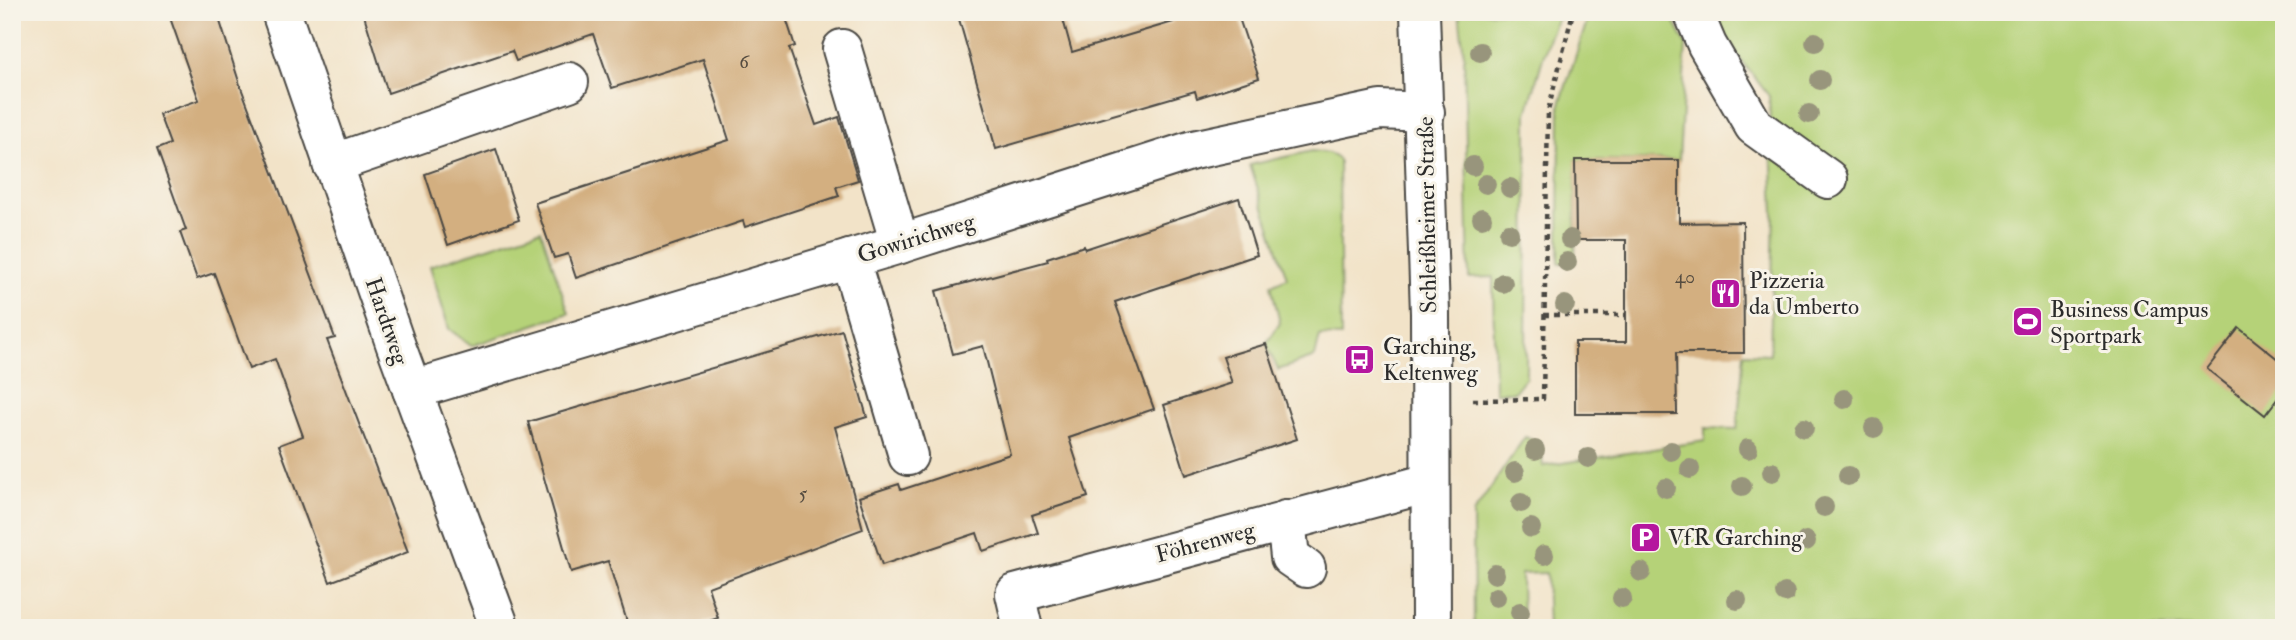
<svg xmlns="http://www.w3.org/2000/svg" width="2296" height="640" viewBox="0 0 2296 640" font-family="'IM FELL Double Pica',serif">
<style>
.green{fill:#b5d278;stroke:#707e52;stroke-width:2}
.building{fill:#d3af80}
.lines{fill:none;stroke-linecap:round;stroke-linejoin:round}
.minor-casing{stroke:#494743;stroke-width:42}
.path{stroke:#494743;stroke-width:4.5;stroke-dasharray:5 5;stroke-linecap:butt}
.minor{stroke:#fff;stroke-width:38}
.tree{fill:#98957c}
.labels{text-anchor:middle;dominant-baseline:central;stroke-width:6;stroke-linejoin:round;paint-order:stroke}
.number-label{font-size:19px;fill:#554c40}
.street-label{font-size:23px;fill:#2b2b2b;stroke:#f7f3e8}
.poi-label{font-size:23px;fill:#2b2b2b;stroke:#f7f3e8;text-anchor:start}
</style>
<rect width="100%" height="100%" fill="#f7f3e8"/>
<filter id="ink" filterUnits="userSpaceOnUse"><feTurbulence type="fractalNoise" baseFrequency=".0143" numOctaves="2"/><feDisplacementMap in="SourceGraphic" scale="14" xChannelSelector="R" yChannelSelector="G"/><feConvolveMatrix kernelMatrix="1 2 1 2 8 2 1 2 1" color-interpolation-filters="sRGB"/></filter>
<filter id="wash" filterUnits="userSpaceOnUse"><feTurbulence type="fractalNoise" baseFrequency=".00686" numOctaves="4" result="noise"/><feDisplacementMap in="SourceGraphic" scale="28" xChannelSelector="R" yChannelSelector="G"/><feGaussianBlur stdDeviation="1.57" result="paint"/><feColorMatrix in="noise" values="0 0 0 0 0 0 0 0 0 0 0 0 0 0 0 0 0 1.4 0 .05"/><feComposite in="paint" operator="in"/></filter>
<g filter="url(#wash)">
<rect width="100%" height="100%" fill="#f2e3c8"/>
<!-- green -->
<g class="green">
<path d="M1459 12H1561L1549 37 1527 113 1526 377 1514 392H1495L1493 277 1469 278 1464 56Z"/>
<path d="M1590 12H1669L1686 44 1679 160H1576L1575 263H1559L1560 104Z"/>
<path d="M1709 12H2284V628H1548L1546 573 1521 574 1522 628H1474L1473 514 1525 437 1540 442 1543 466 1705 441V428L1737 429 1744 353 1770 354 1774 213 1769 96 1716 28Z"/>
<path d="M1312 151 1329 153 1339 160 1341 337 1320 336 1315 357 1278 370 1266 344 1280 323 1271 285 1287 278 1250 165Z"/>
<path d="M541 230 569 313 471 346 449 329 430 266Z"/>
</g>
<g id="blocks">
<!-- building -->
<g class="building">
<path d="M168 12H217L240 85 335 338 327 340 408 552 330 582 279 445 303 436 275 359 249 369 214 273 197 279 180 232 186 230 157 149 170 144 159 114 199 100Z"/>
<path d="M363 12H784L795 46 789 48 816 125 839 117 858 180 836 187 839 196 745 227 743 221 576 278 568 254 554 258 535 203 729 140 703 59 612 88 593 34 516 61 512 51 388 93Z"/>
<path d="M957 12H1061L1072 52 1173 22 1169 12H1237L1259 78 1197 98 1195 91 996 149Z"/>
<path d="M496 149 519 220 448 245 425 174Z"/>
<path d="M1575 160H1679V223L1743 222 1744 353H1676L1677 414H1575V342H1626V240H1576Z"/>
<path d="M1239 198 1257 255 1115 302 1154 409 1069 438 1088 497 1032 515 1038 533 983 551 977 533 882 565 859 497 899 484 901 490 1010 454 983 346 953 354 936 291 1048 261 1047 258 1084 246 1085 249Z"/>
<path d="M2239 328 2284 364V390L2265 415 2207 369Z"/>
<path d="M842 330 867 417 835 427 863 529 708 587 718 618 690 628H629L608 561 571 572 528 422Z"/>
<path d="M1266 344 1297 439 1186 475 1164 405 1232 383 1223 357Z"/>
</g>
</g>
</g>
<g filter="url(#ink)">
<use href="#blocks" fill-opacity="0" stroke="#494743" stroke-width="2"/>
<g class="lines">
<defs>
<g id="minor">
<path d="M281 12 396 346 500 628"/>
<path d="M1420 12 1430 313 1431 628"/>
<path d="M1693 12 1707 45 1754 126 1828 179"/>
<path d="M842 49 900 244"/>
<path d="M332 164 569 82"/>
<path d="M850 259 908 456"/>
<path d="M412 390 900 244 1193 150 1380 110 1425 112"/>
<path d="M1286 520 1290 557 1306 568"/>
<path d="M1023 628 1015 594 1429 483"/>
</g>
</defs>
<!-- minor casing -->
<use href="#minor" class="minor-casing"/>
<!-- path -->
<g class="path">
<path d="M1544 315H1626"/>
<path d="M1473 400 1543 399 1548 111 1573 12"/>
</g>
<!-- minor -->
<use href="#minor" class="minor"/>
</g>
<!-- trees -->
<g class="tree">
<circle cx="1815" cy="42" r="10"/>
<circle cx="1480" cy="52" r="10"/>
<circle cx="1820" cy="80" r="10"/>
<circle cx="1809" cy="114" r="10"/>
<circle cx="1473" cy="166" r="10"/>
<circle cx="1486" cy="184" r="10"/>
<circle cx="1510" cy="188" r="10"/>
<circle cx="1482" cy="218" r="10"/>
<circle cx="1509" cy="233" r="10"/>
<circle cx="1570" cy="239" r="10"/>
<circle cx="1567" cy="262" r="10"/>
<circle cx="1503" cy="283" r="10"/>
<circle cx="1565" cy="305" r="10"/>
<circle cx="1844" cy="399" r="10"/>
<circle cx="1804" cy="428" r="10"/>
<circle cx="1874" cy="428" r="10"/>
<circle cx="1748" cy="449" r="10"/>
<circle cx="1535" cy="450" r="10"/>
<circle cx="1671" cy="451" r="10"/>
<circle cx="1588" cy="458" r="10"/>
<circle cx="1690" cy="469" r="10"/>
<circle cx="1515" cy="472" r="10"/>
<circle cx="1772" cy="472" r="10"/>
<circle cx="1848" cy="476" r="10"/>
<circle cx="1742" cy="486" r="10"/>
<circle cx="1666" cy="488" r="10"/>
<circle cx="1521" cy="503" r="10"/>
<circle cx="1824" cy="507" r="10"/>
<circle cx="1531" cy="528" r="10"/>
<circle cx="1806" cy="541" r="10"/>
<circle cx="1544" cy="555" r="10"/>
<circle cx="1641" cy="572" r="10"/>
<circle cx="1495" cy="574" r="10"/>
<circle cx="1785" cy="593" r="10"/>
<circle cx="1496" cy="597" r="10"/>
<circle cx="1622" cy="598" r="10"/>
<circle cx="1737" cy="600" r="10"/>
<circle cx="1520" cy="612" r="10"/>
</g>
</g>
<!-- icons -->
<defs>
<symbol id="restaurant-square" viewBox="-11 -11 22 22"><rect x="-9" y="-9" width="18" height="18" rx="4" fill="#b5179e" stroke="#f7f3e8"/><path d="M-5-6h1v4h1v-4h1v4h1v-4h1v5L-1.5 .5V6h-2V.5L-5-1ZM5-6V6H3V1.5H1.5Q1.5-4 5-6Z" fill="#fff"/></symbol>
<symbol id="stadium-square" viewBox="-11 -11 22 22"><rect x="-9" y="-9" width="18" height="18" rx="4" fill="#b5179e" stroke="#f7f3e8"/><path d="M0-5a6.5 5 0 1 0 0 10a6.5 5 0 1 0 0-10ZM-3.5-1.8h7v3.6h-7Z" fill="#fff"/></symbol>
<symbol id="bus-square" viewBox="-11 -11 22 22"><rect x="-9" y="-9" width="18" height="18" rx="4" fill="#b5179e" stroke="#f7f3e8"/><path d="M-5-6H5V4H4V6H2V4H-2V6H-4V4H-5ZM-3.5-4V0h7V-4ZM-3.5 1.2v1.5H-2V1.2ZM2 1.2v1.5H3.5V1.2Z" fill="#fff"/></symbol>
<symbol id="parking-square" viewBox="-11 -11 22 22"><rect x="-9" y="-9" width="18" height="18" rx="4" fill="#b5179e" stroke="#f7f3e8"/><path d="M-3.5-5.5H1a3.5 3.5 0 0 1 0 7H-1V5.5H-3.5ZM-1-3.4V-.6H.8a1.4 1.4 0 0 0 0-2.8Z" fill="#fff"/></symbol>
</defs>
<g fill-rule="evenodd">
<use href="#restaurant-square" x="1708" y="276" width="35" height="35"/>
<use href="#stadium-square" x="2010" y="304" width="35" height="35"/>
<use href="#bus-square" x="1342" y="342" width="35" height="35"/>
<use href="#parking-square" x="1628" y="520" width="35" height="35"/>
</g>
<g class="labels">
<!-- number labels -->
<g class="number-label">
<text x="744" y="62">6</text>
<text x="1685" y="277">40</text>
<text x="803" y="494">5</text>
</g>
<!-- street labels -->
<g class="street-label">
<text transform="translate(1427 215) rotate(-91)">Schleißheimer Straße</text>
<text transform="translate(916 238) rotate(-17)">Gowirichweg</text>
<text transform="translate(387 321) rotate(71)">Hardtweg</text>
<text transform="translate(1205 542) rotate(-15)">Föhrenweg</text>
</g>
<!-- poi labels -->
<g class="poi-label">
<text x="1749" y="280">Pizzeria<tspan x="1749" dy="26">da Umberto</tspan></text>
<text x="2050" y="309">Business Campus<tspan x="2050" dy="26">Sportpark</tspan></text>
<text x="1383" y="346">Garching,<tspan x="1383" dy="26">Keltenweg</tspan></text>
<text x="1668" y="537">VfR Garching</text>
</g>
</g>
<!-- margin -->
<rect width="2296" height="640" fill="none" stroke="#f7f3e8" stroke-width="42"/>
</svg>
